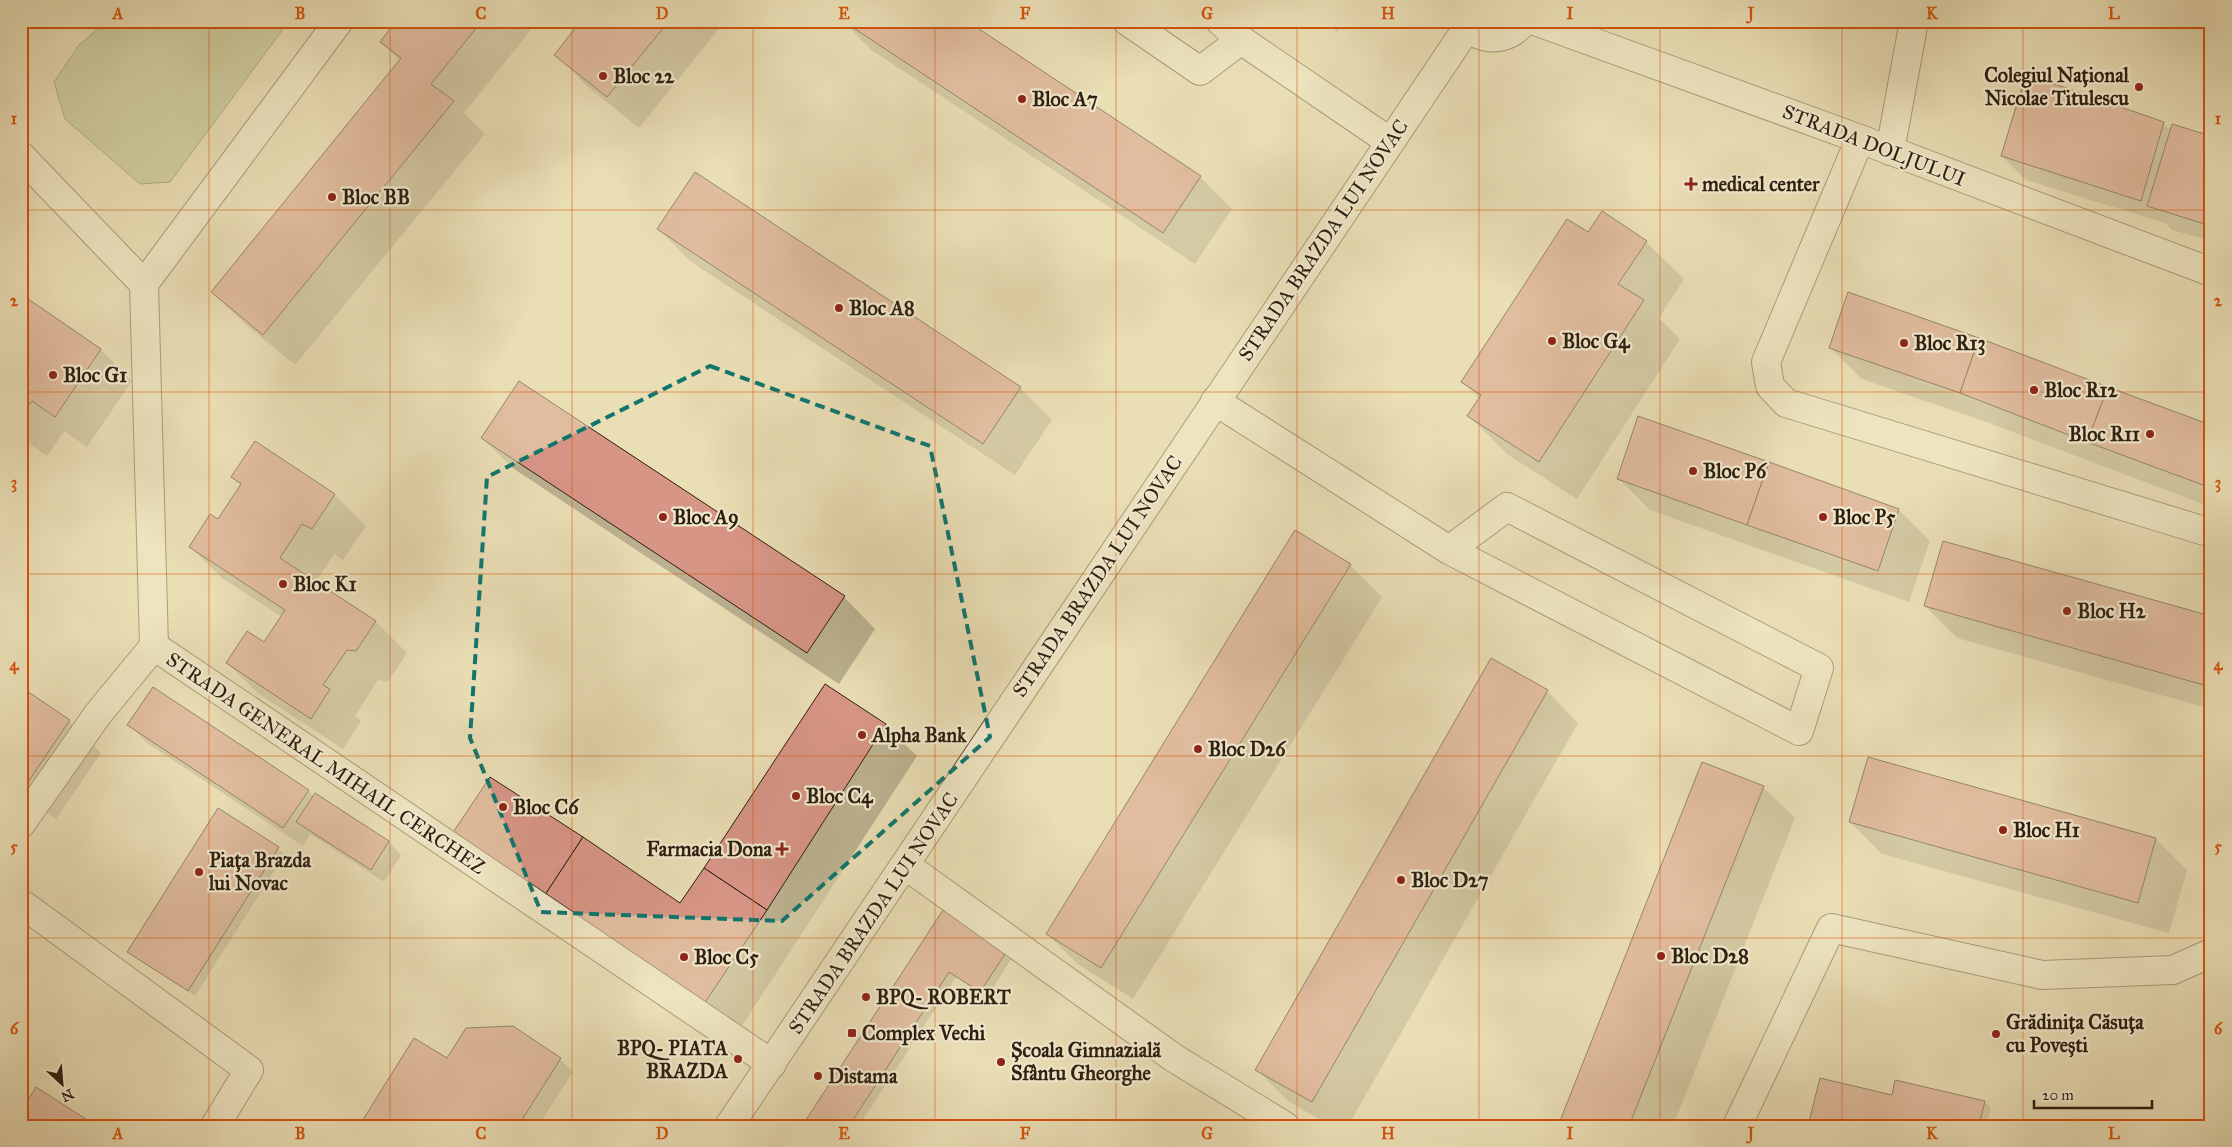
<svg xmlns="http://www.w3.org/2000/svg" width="2232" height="1147" viewBox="0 0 2232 1147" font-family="'IM FELL Great Primer',serif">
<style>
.green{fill:#b5c28f;stroke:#72704f}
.shadow{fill:#0003}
.building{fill:#d79586;stroke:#2e1e0f}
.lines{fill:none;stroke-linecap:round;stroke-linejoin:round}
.minor-casing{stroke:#5d4e38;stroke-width:30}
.minor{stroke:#f1eacf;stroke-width:28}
.marked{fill:none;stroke:#0f766e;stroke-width:4;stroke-dasharray:10 6;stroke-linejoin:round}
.grid{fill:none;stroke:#d5530c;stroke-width:1;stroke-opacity:0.55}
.poi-dot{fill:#8f2418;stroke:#f1eacf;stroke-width:2}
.labels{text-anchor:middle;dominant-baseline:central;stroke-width:4.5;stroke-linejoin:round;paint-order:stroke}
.poi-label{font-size:20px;font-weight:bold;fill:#2e1e0f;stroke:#f1eacf;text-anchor:start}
.street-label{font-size:20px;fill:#2e1e0f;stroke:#f1eacf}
.neatline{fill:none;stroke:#d5530c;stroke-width:2}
.grid-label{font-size:16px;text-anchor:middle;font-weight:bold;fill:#d5530c}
</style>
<rect width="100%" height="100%" fill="#eadeb5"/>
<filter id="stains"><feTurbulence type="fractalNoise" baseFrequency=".004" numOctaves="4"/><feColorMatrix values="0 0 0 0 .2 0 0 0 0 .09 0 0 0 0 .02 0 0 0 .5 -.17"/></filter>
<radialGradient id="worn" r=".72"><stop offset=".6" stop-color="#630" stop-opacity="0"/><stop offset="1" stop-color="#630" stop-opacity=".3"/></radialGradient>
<!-- green -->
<path class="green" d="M107 21H289L170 182 140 184 65 119 54 82 79 45Z"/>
<!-- shadow -->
<g class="shadow">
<path d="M398 21H538L464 113 485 134 295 365 244 323 213 292 400 61 381 42Z"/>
<path d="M582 21H725L639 128 587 86 556 55Z"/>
<path d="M843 21H964L1200 177 1232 209 1195 264 870 49Z"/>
<path d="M1325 21H1346L1337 32Z"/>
<path d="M2163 123 2171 131 2211 137V241L2172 230 2165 223 2026 180 2002 156Z"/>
<path d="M696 174 1020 388 1052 420 1015 475 690 261 659 229Z"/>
<path d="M1588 234 1646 242 1684 279 1659 318 1680 339 1577 499 1507 454 1469 416 1480 399 1463 382Z"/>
<path d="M21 296 101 350 132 381 87 447 64 431 47 456 21 438Z"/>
<path d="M1830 347 2211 426V507L1992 424 1862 379Z"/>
<path d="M482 438 844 597 875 629 839 684 514 469Z"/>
<path d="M255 442 335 495 366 526 343 560 334 554 316 582 376 622 407 653 388 682 378 680 355 716 361 721 343 749 259 694 227 663 264 644 282 617 222 578 190 547 218 521 242 485 233 477Z"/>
<path d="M1618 478 1899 510 1930 541 1909 602 1650 510Z"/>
<path d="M1296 532 1350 565 1382 597 1133 999 1079 965 1047 934Z"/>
<path d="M1925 606 2211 618V709L1957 638Z"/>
<path d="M21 688 69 721 101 753 56 819 33 803 21 820Z"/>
<path d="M1547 691 1578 723 1348 1126H1331L1288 1101 1257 1070Z"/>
<path d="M129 724 308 790 314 797 316 794 389 842 401 855 384 882 310 834 303 846 147 743Z"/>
<path d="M885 725 917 756 736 1035 483 869 681 905Z"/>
<path d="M1763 787 1795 818 1673 1126H1560Z"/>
<path d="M218 810 285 854 195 996 129 952Z"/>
<path d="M1850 822 2156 839 2187 870 2169 933 1882 854Z"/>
<path d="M944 912 1012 958 987 997 956 977 859 1126H804Z"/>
<path d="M560 1059 573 1072 538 1126H360L448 1060Z"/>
<path d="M36 1089 89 1122 92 1126H21V1098L27 1104Z"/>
<path d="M1892 1096 1985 1102 1991 1108 1987 1124Z"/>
</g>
<!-- building -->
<g class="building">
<path d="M396 21H482L431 84 454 101 263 335 211 292 401 58 380 42Z"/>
<path d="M581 21H669L607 97 554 55Z"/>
<path d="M843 21H967L1201 176 1163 233Z"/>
<path d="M2026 74 2164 122 2141 201 2001 156Z"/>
<path d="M2172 124 2211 136V226L2147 206Z"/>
<path d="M695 172 1021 387 983 444 657 229Z"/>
<path d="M1602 211 1647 241 1618 284 1644 300 1539 462 1467 416 1481 395 1461 382 1567 219 1588 232Z"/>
<path d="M1848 292 1979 338 1960 393 1829 348Z"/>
<path d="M21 294 101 349 55 417 32 401 21 416Z"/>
<path d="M1979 338 2108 387 2087 442 1960 393Z"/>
<path d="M519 381 845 596 807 653 481 438Z"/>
<path d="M2108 387 2211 425V488L2087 442Z"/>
<path d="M1638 416 1769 462 1747 525 1617 479Z"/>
<path d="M255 441 335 494 312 529 302 524 280 558 376 621 356 651 347 650 323 685 330 689 311 719 226 663 247 631 264 642 285 610 189 547 210 514 218 519 241 484 231 477Z"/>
<path d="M1769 462 1899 509 1878 571 1747 525Z"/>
<path d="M1295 530 1351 564 1101 968 1046 934Z"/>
<path d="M1943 541 2211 616V687L1924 606Z"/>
<path d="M1491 658 1548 690 1312 1102 1255 1070Z"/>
<path d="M825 684 886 724 767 910 704 868Z"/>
<path d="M21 687 70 720 24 788 21 786Z"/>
<path d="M153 687 309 790 283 828 127 725Z"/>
<path d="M1868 757 2156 838 2138 903 1849 822Z"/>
<path d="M1702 762 1764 786 1629 1126H1558Z"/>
<path d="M490 777 583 837 543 898 450 837Z"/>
<path d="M315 793 389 841 371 870 296 822Z"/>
<path d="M218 808 279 847 188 991 127 952Z"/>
<path d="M583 837 680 903 704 868 767 910 704 1004 543 898Z"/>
<path d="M943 910 1007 951 980 992 949 972 849 1126H802Z"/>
<path d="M513 1026 561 1058 518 1126H359L414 1038 447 1058 466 1028Z"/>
<path d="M1820 1078 1892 1095 1895 1080 1985 1101 1980 1121 2000 1126H1808Z"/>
<path d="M36 1087 89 1121 86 1126H21V1111Z"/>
</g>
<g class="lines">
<defs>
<g id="minor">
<path d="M1127 21 1200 71 1241 40"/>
<path d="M1220 21 1241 40 1389 141"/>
<path d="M1462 21C1478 43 1508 43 1524 21"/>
<path d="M1535 21 1860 139 2211 272"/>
<path d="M1860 139 1766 362 1770 386 1786 403 2211 533"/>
<path d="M1890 151 1914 21"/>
<path d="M21 156 144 284 154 646"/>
<path d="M144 284 339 21"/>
<path d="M1215 401 1449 550 1799 731 1819 668 1507 507 1449 550"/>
<path d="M154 646 772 1064"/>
<path d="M21 824 98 714 154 646"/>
<path d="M905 865 1174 1058 1285 1126"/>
<path d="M25 906 249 1070 215 1126"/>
<path d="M729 1126 1467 28"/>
<path d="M1737 1126 1831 928 2042 975 2173 970 2211 953"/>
</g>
</defs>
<!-- minor casing -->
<use href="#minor" class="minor-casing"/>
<!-- minor -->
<use href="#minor" class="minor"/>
</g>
<!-- marked area -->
<path d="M0 0H2232V1147H0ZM710 366 930 446 990 737 782 921 541 912 470 738 487 477Z" fill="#eadeb5" fill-opacity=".55" fill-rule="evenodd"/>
<path class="marked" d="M710 366 930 446 990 737 782 921 541 912 470 738 487 477Z"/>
<!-- grid -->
<path class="grid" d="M209 21V1126M390 21V1126M572 21V1126M753 21V1126M935 21V1126M1116 21V1126M1297 21V1126M1479 21V1126M1660 21V1126M1842 21V1126M2023 21V1126M21 210H2211M21 392H2211M21 574H2211M21 756H2211M21 938H2211"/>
<!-- markers -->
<g class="poi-dot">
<circle cx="603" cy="76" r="5"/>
<circle cx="2139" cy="87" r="5"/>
<circle cx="1022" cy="99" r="5"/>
<path d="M1688.5 176.5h5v5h5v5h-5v5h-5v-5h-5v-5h5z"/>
<circle cx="332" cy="197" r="5"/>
<circle cx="839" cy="308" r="5"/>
<circle cx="1552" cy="341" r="5"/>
<circle cx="1904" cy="343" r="5"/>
<circle cx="53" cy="375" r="5"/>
<circle cx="2034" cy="390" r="5"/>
<circle cx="2150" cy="434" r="5"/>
<circle cx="1693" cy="471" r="5"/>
<circle cx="663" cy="517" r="5"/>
<circle cx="1823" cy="517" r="5"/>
<circle cx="283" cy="584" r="5"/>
<circle cx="2067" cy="611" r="5"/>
<circle cx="862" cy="735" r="5"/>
<circle cx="1198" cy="749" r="5"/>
<circle cx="796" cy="796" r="5"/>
<circle cx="503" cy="807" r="5"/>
<circle cx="2003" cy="830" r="5"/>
<path d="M779.5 841.5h5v5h5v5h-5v5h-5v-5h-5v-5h5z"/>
<circle cx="199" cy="872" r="5"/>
<circle cx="1401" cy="880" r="5"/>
<circle cx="1661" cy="956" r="5"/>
<circle cx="684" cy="957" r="5"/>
<circle cx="866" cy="997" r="5"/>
<rect x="847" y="1028" width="10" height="10" rx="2.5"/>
<circle cx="1996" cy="1034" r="5"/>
<circle cx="738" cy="1059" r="5"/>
<circle cx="1001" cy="1062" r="5"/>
<circle cx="818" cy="1076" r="5"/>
</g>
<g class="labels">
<!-- poi labels -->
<g class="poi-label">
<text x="2129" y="75" text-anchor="end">Colegiul Național<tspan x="2129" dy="23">Nicolae Titulescu</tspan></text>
<text x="613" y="76">Bloc 22</text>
<text x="1032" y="99">Bloc A7</text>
<text x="1702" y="184">medical center</text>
<text x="342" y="197">Bloc BB</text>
<text x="849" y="308">Bloc A8</text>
<text x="1562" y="341">Bloc G4</text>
<text x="1914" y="343">Bloc R13</text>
<text x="63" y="375">Bloc G1</text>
<text x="2044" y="390">Bloc R12</text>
<text x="2140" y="434" text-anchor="end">Bloc R11</text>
<text x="1703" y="471">Bloc P6</text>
<text x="673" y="517">Bloc A9</text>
<text x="1833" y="517">Bloc P5</text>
<text x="293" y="584">Bloc K1</text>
<text x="2077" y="611">Bloc H2</text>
<text x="872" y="735">Alpha Bank</text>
<text x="1208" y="749">Bloc D26</text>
<text x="806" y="796">Bloc C4</text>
<text x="513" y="807">Bloc C6</text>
<text x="2013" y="830">Bloc H1</text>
<text x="772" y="849" text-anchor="end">Farmacia Dona</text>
<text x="209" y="860">Piața Brazda<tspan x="209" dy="23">lui Novac</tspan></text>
<text x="1411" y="880">Bloc D27</text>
<text x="1671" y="956">Bloc D28</text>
<text x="694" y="957">Bloc C5</text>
<text x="876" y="997">BPQ- ROBERT</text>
<text x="2006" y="1022">Grădinița Căsuța<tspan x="2006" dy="23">cu Povești</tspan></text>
<text x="862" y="1033">Complex Vechi</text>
<text x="728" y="1048" text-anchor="end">BPQ- PIATA<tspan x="728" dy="23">BRAZDA</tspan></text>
<text x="1011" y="1050">Școala Gimnazială<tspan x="1011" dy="23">Sfântu Gheorghe</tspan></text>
<text x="828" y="1076">Distama</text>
</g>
<!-- street labels -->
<g class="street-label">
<text transform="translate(1874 145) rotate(21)">STRADA DOLJULUI</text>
<text transform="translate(1323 240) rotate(-56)">STRADA BRAZDA LUI NOVAC</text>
<text transform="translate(1097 576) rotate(-56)">STRADA BRAZDA LUI NOVAC</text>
<text transform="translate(326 763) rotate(34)">STRADA GENERAL MIHAIL CERCHEZ</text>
<text transform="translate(873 913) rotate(-56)">STRADA BRAZDA LUI NOVAC</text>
</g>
</g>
<!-- margin -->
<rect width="2232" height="1147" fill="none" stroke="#eadeb5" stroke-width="55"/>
<!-- north arrow -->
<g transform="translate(62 1084) rotate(154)" stroke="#f1eacf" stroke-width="4" paint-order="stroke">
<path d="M0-4L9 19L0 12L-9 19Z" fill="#2e1e0f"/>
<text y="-8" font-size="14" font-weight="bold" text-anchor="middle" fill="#2e1e0f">N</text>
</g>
<!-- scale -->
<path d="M2034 1100v8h118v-8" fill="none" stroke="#2e1e0f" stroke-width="2.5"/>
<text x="2042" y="1100" font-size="15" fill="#2e1e0f" stroke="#f1eacf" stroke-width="4" paint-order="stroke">20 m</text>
<rect x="28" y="28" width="2176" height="1092" class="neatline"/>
<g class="grid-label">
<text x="118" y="19">A</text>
<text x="300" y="19">B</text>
<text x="481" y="19">C</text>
<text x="662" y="19">D</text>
<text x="844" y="19">E</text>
<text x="1025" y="19">F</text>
<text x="1207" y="19">G</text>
<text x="1388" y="19">H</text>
<text x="1570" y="19">I</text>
<text x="1751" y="19">J</text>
<text x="1932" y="19">K</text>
<text x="2114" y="19">L</text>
<text x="14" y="124">1</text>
<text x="2218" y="124">1</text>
<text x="14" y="306">2</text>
<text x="2218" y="306">2</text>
<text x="14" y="488">3</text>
<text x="2218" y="488">3</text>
<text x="14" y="670">4</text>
<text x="2218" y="670">4</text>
<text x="14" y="852">5</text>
<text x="2218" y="852">5</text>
<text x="14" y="1034">6</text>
<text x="2218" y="1034">6</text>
<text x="118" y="1139">A</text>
<text x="300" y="1139">B</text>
<text x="481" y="1139">C</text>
<text x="662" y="1139">D</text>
<text x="844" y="1139">E</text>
<text x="1025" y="1139">F</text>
<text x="1207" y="1139">G</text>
<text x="1388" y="1139">H</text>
<text x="1570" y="1139">I</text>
<text x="1751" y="1139">J</text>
<text x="1932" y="1139">K</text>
<text x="2114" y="1139">L</text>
</g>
<rect width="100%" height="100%" filter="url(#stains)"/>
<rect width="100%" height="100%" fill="url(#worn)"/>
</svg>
